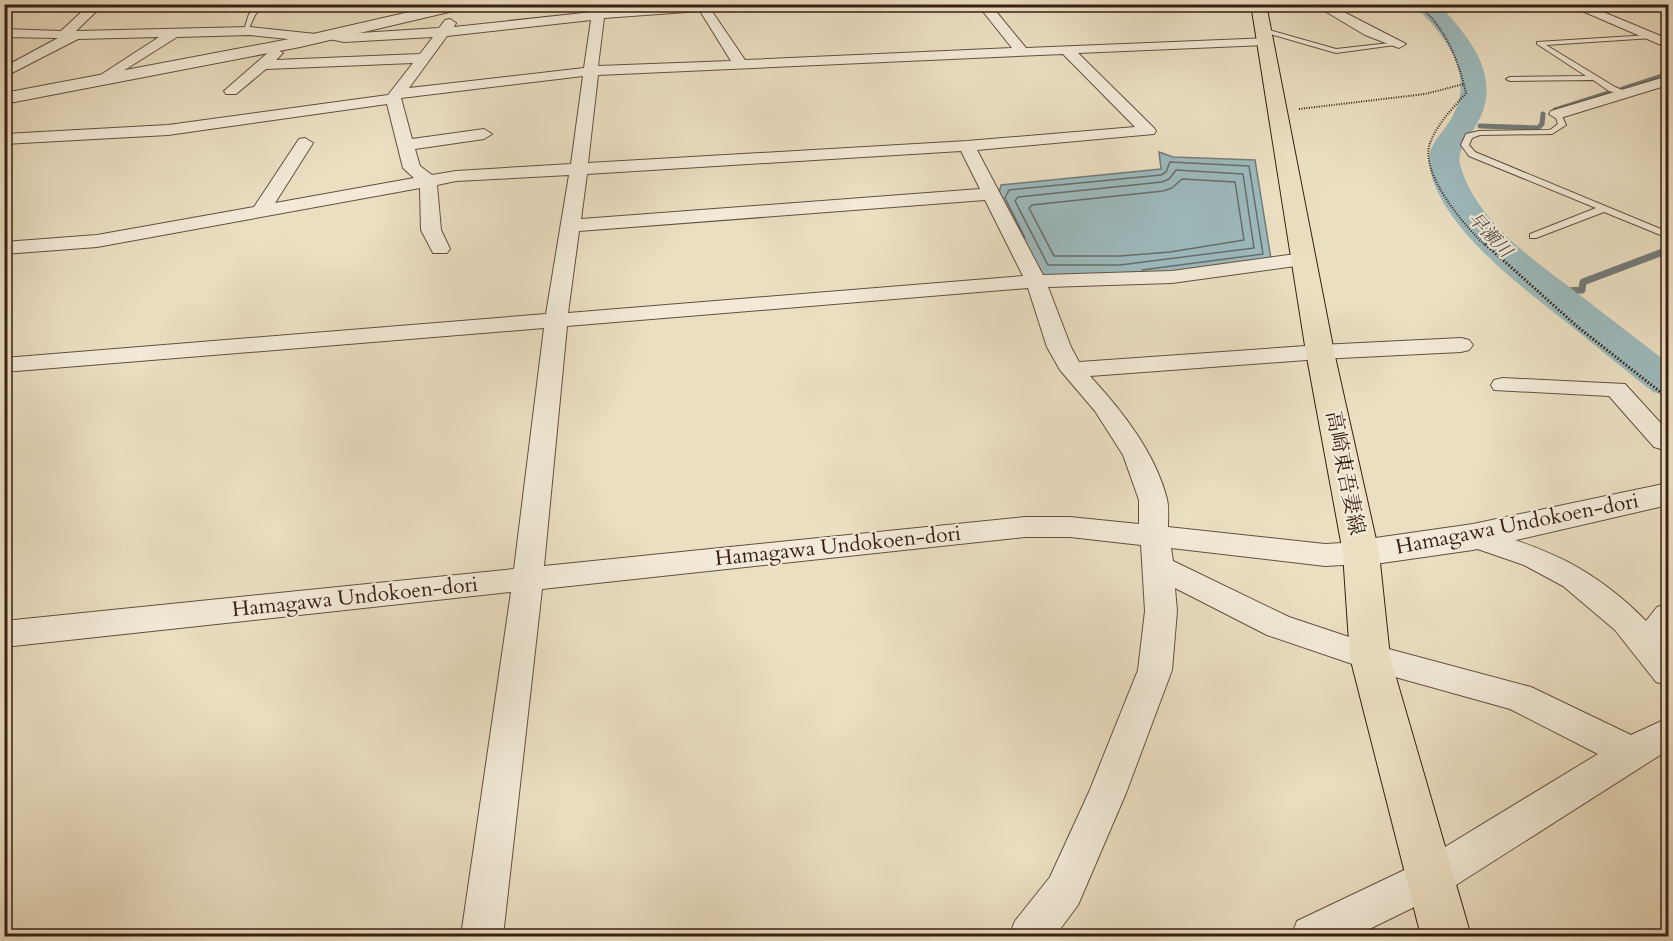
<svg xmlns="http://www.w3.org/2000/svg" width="1673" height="941" viewBox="0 0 1673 941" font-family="Cardo,'Noto Serif JP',serif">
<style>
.water{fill:#9cbabd;stroke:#747c79;stroke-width:1.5}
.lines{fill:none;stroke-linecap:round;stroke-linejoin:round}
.shore{stroke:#6a6c68;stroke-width:1.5}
.stream-far2{stroke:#747c79;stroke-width:4.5}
.stream-far1{stroke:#747c79;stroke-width:5}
.stream{stroke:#747c79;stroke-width:7}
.river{fill:#9cbabd;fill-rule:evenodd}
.service-casing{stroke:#654f40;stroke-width:2}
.minor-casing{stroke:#654f40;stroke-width:2}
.tertiary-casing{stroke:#654f40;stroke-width:2}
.primary-casing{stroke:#381f14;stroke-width:2}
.path-far1{stroke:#381f14;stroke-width:2;stroke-dasharray:1 1.5;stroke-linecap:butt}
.path{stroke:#381f14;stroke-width:3;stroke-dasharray:1.5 2;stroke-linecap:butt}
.service{fill:#f2ead7;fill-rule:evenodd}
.minor{fill:#f2ead7;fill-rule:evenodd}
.tertiary{fill:#f2ead7;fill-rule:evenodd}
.primary{fill:#ebdfc2;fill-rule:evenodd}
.labels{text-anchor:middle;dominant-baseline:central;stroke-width:4.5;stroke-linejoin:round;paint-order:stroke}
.far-water-label{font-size:18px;font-style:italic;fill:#564e47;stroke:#f2ead7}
.street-label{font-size:21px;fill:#381f14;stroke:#f2ead7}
</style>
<rect width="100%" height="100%" fill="#ebdfc2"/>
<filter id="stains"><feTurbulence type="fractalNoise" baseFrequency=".00333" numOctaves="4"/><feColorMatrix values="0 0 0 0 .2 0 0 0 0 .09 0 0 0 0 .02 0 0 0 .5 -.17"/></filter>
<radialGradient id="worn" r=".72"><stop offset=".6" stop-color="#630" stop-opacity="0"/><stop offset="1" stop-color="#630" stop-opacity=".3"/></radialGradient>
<!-- water -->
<path class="water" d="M1159 152 1173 157 1255 160 1271 259 1173 274 1044 278 998 197 1001 185 1161 169Z"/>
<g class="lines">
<!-- shore -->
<g class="shore">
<path d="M1176 170 1243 174 1254 248 1120 265H1048L1015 201 1018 197 1162 182 1169 179Z"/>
<path d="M1182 179 1235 182 1244 240 1170 252 1120 256H1054L1029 208 1032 205 1163 191 1172 188Z"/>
<path d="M1025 238 1005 198 1009 190 1161 175 1166 172 1170 162 1249 166 1263 254 1142 270"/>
</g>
<!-- stream-far2 -->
<g class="stream-far2">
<path d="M1622 89 1668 74"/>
<path d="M1561 108 1611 92"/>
</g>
<!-- stream-far1 -->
<g class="stream-far1">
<path d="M1555 110 1566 107"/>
<path d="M1480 126 1538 128 1542 124 1543 114"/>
</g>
<!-- stream -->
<path class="stream" d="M1552 292 1582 290 1583 282 1668 250"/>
<!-- river -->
<path class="river" d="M1415 4H1438L1441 7C1473 41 1504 81 1475 127 1467 140 1455 152 1461 168 1479 225 1536 261 1581 296 1610 318 1639 341 1668 363V396L1653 392C1625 370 1598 348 1571 326 1525 289 1438 227 1429 164 1427 150 1437 138 1445 128 1473 91 1460 57 1433 25 1427 18 1420 12 1415 4Z"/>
<defs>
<g id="service">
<path d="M4 4H70L4 7Z"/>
<path d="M259 4H266L255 15 247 33H243L249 14Z"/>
<path d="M1628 4H1651L1587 13 1584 11Z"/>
<path d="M1262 28 1336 49 1399 42 1402 44 1336 53 1260 31Z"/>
<path d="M1650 35 1652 38 1546 45 1615 87 1627 92V96L1609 91 1593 80 1510 81 1506 79 1510 77 1586 76 1537 44V42Z"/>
<path d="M1554 112H1560L1566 125 1552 134 1480 135 1472 138 1469 145 1475 152 1668 232V238L1604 212 1536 238H1530V234L1596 208 1469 156 1461 145 1466 134 1479 131 1550 130 1558 124Z"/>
</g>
<g id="minor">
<path d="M90 4H104L76 31 250 27 316 34 323 38 316 42 250 35 177 37 104 83 97 79 99 76 159 37 78 39 4 77V67L58 38 4 37V29L61 31Z"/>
<path d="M593 4H605L604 11 683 4H742L736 8 711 10 745 60 1012 48 977 4H990L1026 48 1270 38 1272 41 1270 44 1265 45 1078 53 1154 128 1156 131 1154 134 977 150 1043 275 1172 271 1303 253 1310 255 1313 259 1310 263 1303 265 1172 283 1048 287 1071 347 1079 362 1320 345 1461 338 1469 340 1473 345 1469 350 1461 352 1320 359 1090 376C1122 411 1155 452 1167 499 1169 508 1168 518 1168 527L1325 544 1361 542 1371 545 1376 553 1371 561 1361 564 1325 566 1171 548 1173 561 1289 617 1370 644 1531 687 1631 735 1668 718V750L1445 892 1355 936H1291L1297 921 1417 864 1598 754 1510 709 1370 670 1267 635 1175 588 1177 611 1172 670 1126 793 1078 905 1055 936H1009L1015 921 1050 877 1089 792 1138 670 1145 611 1141 545 1070 537H1025L542 589 503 936H461L511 592 4 647V621L514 569 544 328 4 372V358L546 314 569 175 456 181 437 185 441 230 450 249 447 253H433L421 230 420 188 97 247 4 254V242L97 235 254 207 299 139 305 138 313 143 275 203 414 178 403 168 387 104 168 135 4 144V134L168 125 388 95 413 63 266 69 236 94H226L224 91 271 50 276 49 283 53 276 60 420 54 433 37 344 42 324 38 322 35 329 31 344 34 439 28 445 20 450 19 456 23 454 27 592 12ZM700 11 731 61 598 66 604 18ZM591 20 584 68 409 88 447 36ZM1063 54 1135 127 967 141 588 163 598 75ZM583 76 571 164 456 171 432 175 420 166 415 149 484 139 492 134 484 129 412 139 401 98ZM961 151 980 189 581 219 587 174ZM985 200 1023 276 568 313 579 231ZM1028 288 1047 347 1060 370 1095 411 1123 455 1139 500V524L1070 517H1025L544 566 567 326Z"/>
<path d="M1313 4H1378L1372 9H1338L1406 44 1399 48 1365 35Z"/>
<path d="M1566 4H1584L1668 39V48Z"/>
<path d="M1668 76V85L1557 119 1549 114 1551 111Z"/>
<path d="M1503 378 1625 384 1668 431V451L1654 447 1609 396 1494 390 1491 385 1494 380Z"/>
<path d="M1473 527C1544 547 1593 567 1646 621L1657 607 1668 604V639L1665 643 1668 647V685L1656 682 1615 630 1563 586 1524 565 1463 544 1458 537 1463 530Z"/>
</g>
<g id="tertiary">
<path d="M444 4H473L466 8 300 47 4 104V93L300 37Z"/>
<path d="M1668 483V505L1473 550 1361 566 1348 562 1343 553 1348 544 1361 540 1473 524Z"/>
</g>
<path id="primary" d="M1251 4H1266L1334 352 1379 553 1390 657 1471 936H1421L1350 657 1343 553 1306 352Z"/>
</defs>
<!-- service casing -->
<use href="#service" class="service-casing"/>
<!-- minor casing -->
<use href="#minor" class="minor-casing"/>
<!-- tertiary casing -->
<use href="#tertiary" class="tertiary-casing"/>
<!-- primary casing -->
<use href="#primary" class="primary-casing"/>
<!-- path-far1 -->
<g class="path-far1">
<path d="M1418 4C1445 28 1458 58 1466 93 1453 108 1437 124 1430 143 1419 173 1465 227 1486 246"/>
<path d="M1299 109 1425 94 1464 84"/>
</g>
<!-- path -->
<path class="path" d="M1485 244 1579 328 1668 398"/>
<!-- service -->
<use href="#service" class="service"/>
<!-- minor -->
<use href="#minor" class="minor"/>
<!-- tertiary -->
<use href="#tertiary" class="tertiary"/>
<!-- primary -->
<use href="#primary" class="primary"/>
</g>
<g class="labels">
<!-- far-water labels -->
<g class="far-water-label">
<text transform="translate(1490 235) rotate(47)">早瀬川</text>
</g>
<!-- street labels -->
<g class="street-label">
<text transform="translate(1345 473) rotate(79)">高崎東吾妻線</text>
<text transform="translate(1517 524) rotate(-11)">Hamagawa Undokoen-dori</text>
<text transform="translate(838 546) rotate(-6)">Hamagawa Undokoen-dori</text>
<text transform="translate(355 597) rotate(-6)">Hamagawa Undokoen-dori</text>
</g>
</g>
<!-- margin -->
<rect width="1673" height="941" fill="none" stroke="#ebdfc2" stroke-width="24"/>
<rect x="6" y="6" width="1661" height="929" fill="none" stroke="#381f14" stroke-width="3"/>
<rect x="12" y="12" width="1649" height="917" fill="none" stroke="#381f14" stroke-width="1.5"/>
<rect width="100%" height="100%" filter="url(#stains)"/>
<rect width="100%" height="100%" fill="url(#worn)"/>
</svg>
